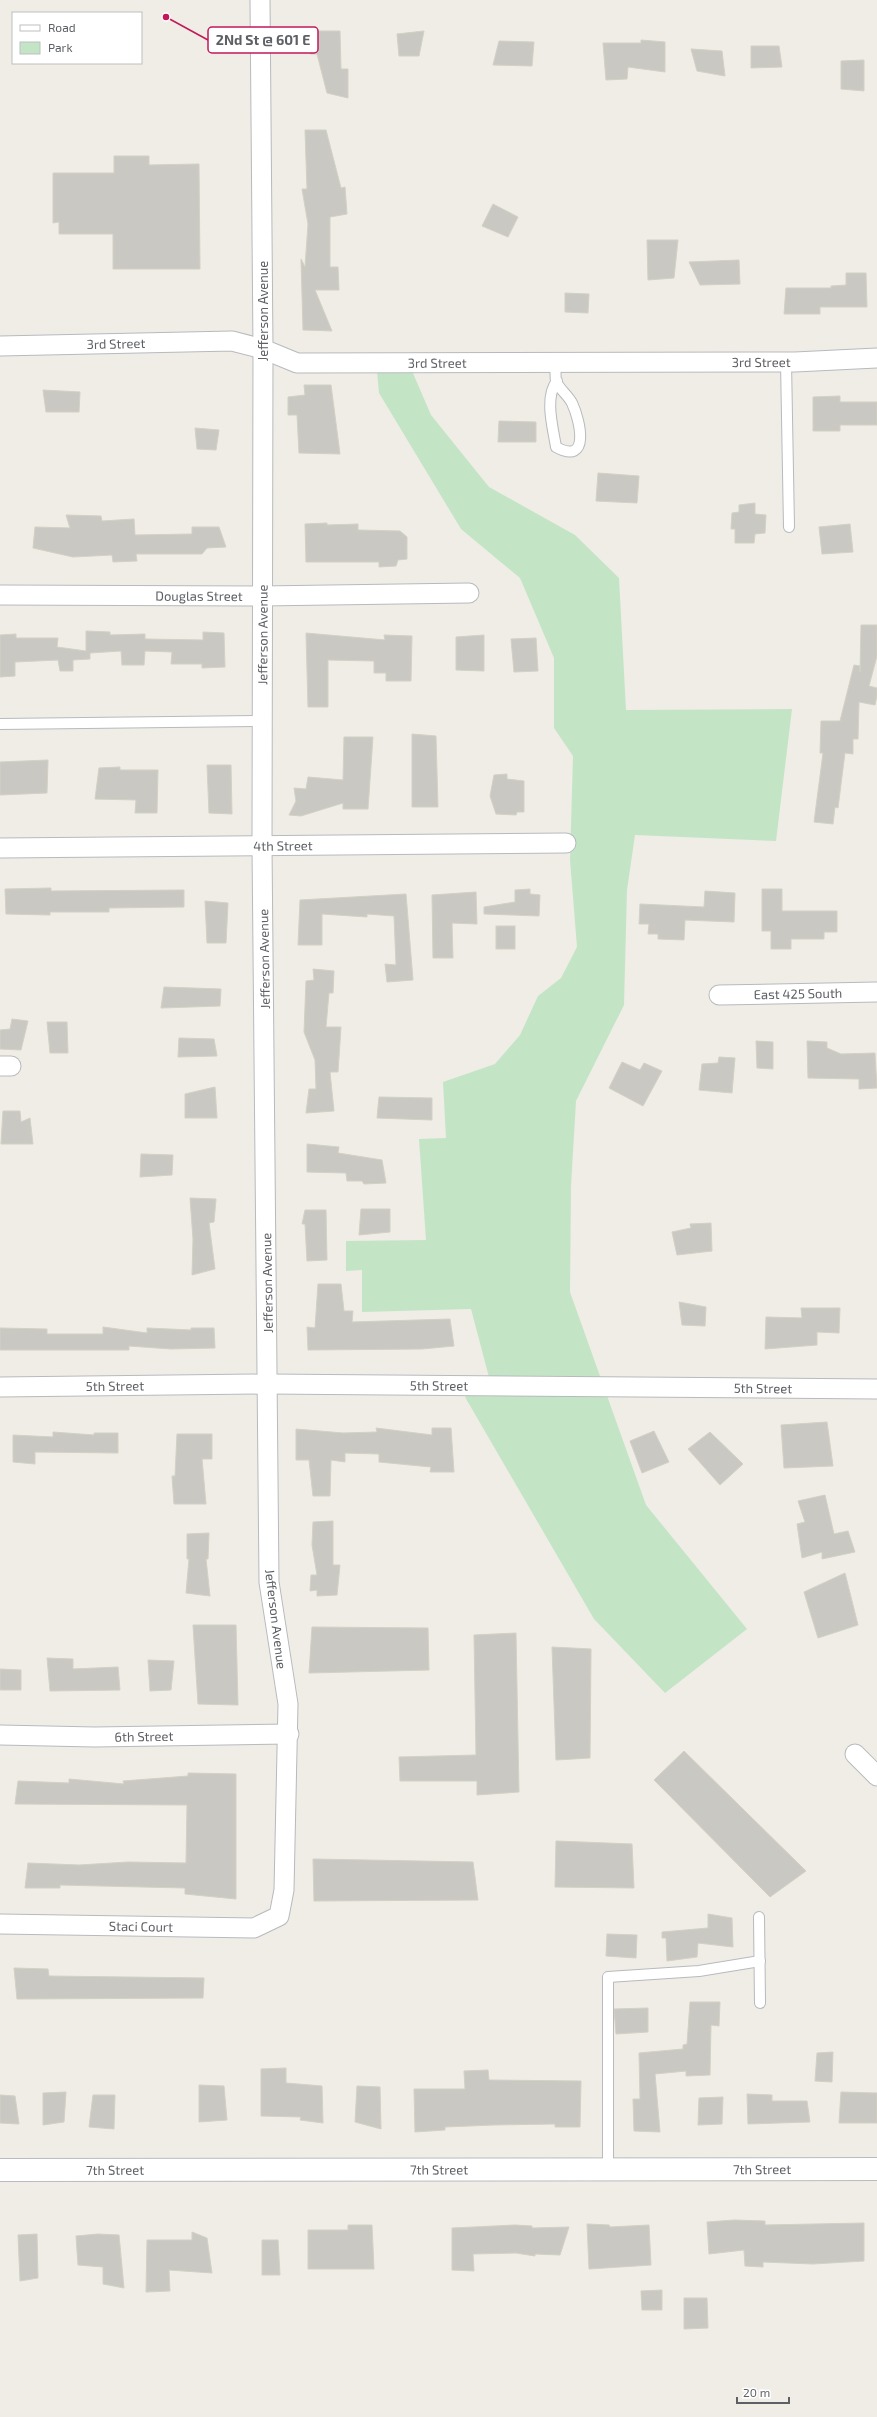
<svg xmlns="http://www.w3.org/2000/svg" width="877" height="2417" viewBox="0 0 877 2417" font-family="'Exo 2',sans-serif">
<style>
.green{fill:#c3e5c6}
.building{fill:#cac8c2;stroke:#d3d0c4}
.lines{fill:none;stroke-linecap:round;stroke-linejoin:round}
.lane-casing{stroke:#b7babe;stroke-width:12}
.street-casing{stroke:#b7babe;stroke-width:21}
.secondary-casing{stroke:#b9bbc0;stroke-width:24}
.lane{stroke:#fff;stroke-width:10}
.street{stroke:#fff;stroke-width:19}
.secondary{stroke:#fff;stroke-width:22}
.labels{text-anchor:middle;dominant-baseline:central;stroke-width:3.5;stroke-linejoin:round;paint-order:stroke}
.street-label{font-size:13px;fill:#5d6065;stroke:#fff}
.leader{fill:none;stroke:#c2185b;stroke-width:1.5}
.callout-dot{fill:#c2185b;stroke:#fff;stroke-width:1.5}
.callout{fill:#fff;stroke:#c2185b;stroke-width:1.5}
.callout-label{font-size:14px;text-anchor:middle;font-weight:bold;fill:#5d6065}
</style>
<rect width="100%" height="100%" fill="#efede5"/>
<!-- green -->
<path class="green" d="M377 371H412L431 415 489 487 575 535 619 578 626 710 792 709 776 841 635 835 627 890 624 1005 576 1101 571 1186 570 1292 646 1505 747 1629 665 1693 594 1619 465 1397 490 1381 471 1309 362 1312V1270L346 1271V1241L426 1240 419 1139 446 1138 443 1082 495 1064 520 1035 538 996 561 978 577 947 570 860 573 756 554 728V658L520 578 461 529 379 393Z"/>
<!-- building -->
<g class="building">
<path d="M309 31H340L341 69H348V98L327 93 317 54H310Z"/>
<path d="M424 31 419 56H399L397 34Z"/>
<path d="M641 40 665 42V72L628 67 627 79 606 80 603 43H641Z"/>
<path d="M499 41 534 42 532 66 493 65Z"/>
<path d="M751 46H779L782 67 751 68Z"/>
<path d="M691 49 722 51 725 76 697 71Z"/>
<path d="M864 60V91L841 89V61Z"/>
<path d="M305 130H326L341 188 345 187 347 214 330 217V267H338L339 290H315L332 331 303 330 301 259 305 267 308 224 302 189H307Z"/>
<path d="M114 156H149V165L199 164 200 269H113V234H59V222L53 223V173H114Z"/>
<path d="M493 204 518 217 508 237 482 226Z"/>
<path d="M647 240H678L674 278 648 280Z"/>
<path d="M739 260 740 284 700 285 689 262Z"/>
<path d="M846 273H866L867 307H820V314H784L786 288H831V286L846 285Z"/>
<path d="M565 293 589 294 588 313 565 312Z"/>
<path d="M304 385H331L340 454 299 453 297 415H288V397L305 395Z"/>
<path d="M43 390 80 392 79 412H46Z"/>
<path d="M840 396V402H877V425H840V431H813V397Z"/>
<path d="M499 421 536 422V442H498Z"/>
<path d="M195 428 219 430 216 450 197 449Z"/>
<path d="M598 473 639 476 637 503 596 501Z"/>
<path d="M755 503V514L766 515 765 533 755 534 754 543H735V529H731L732 513 739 512V505Z"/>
<path d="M66 515 101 516 102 521 134 519 135 535 192 534V527H219L226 547 207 548 202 554H136L137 561 113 562 112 555 73 557 33 548 35 527 70 528Z"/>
<path d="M327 523V525L358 524V530L400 531 407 537V559L398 560 396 566 379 567V562H306L305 524Z"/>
<path d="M850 524 853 552 822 554 819 527Z"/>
<path d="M861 625H877V656L869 686 877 688V696L875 705 859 702 858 739H853V754L845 753 838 808 835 807 833 824 814 822 823 753H820L821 721H840L854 665 860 666V672Z"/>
<path d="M86 631 110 632V635L145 634V639L203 640V632L224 633 225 667 202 668V664H171L172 652 145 651 144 665H122L121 651 90 653V659L73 660V671H60L58 660 15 662V676L0 677V635L16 634V638H58L57 647 86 651Z"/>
<path d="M306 633 385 640 384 635 412 636 411 681H386V673H374V661L328 660V707H308Z"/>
<path d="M484 635V671L456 670V637Z"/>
<path d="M536 638 538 671 514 672 511 639Z"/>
<path d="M412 734 436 736 438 807H412Z"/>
<path d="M344 737H373L368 809H343V803L301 816 289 815 296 801 294 788 306 789 308 777 343 780Z"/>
<path d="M48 760 47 793 0 795V762Z"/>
<path d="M207 765H231L232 814 209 813Z"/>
<path d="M120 767V770H158L157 813H135L136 800 95 799 99 768Z"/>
<path d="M507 774V779L524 781V812H517L516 815 496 814 490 796 494 775Z"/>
<path d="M51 888V891L184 890V907L109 908V912H50V915L6 914 5 889Z"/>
<path d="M530 889V894L540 895 539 916 484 914V907L515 902V890Z"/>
<path d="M762 889H782V911H837V932H824V939H791V949H771V931H762Z"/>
<path d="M705 891 735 893 734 922 685 920 684 940 658 939V934H648L649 924H639L640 904 704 907Z"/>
<path d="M476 892 477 924 452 923 453 958H433L432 895Z"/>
<path d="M406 894 413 980 387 982 385 964 396 965 394 916 367 914V917L322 914V945H298L300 900Z"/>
<path d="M205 901 228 903 226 943H207Z"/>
<rect x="496" y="926" width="19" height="23"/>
<path d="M313 969 334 971 333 993H329L326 1027H341L338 1072H330L334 1111 306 1113 309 1089H316L315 1060 304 1032 306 981 314 980Z"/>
<path d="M164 987 221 989 220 1006 161 1008Z"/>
<path d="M12 1019 28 1021 21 1050 0 1049V1030L10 1029Z"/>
<path d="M47 1022H67L68 1053H50Z"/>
<path d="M179 1038 214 1039 217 1056 178 1057Z"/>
<path d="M756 1041 773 1042V1069L757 1068Z"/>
<path d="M807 1041 827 1042V1048L841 1054 875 1053 877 1088 859 1089V1079L808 1078Z"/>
<path d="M719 1057 735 1058 732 1093 699 1090 702 1064 718 1063Z"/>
<path d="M622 1062 640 1070 644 1063 662 1071 643 1106 609 1088Z"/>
<path d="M215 1087 217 1118H185V1094Z"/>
<path d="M379 1097 432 1098V1120L377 1118Z"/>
<path d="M3 1111H20L21 1122 30 1118 33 1144H1Z"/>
<path d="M307 1144 339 1147 338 1153 382 1160 386 1183 364 1184 362 1181H347L346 1173 307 1172Z"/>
<path d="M141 1154 173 1155 172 1175 140 1177Z"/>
<path d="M190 1198 216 1199 214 1222 209 1223 215 1269 192 1275 193 1239Z"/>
<path d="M361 1209H390V1232L359 1235Z"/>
<path d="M305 1210H326L327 1260 307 1261 305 1224H302Z"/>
<path d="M711 1223 712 1251 677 1255 672 1232 691 1228 690 1224Z"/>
<path d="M318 1284H341L344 1311H353L352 1322 450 1319 454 1346 422 1349 308 1350 307 1327 315 1328Z"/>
<path d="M679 1302 706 1307 705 1326 682 1325Z"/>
<path d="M801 1308H840L839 1333 817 1332V1345L765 1349 766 1317 802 1318Z"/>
<path d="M103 1327 147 1333V1328L191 1330V1328H214L215 1348 171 1349 129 1346V1350H0V1328L47 1329V1334H103Z"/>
<path d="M827 1422 833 1466 784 1468 781 1425Z"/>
<path d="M376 1428 432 1435V1428H451L454 1472H430L431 1467 379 1462V1454L345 1453V1462L331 1460 330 1496H313L309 1460H296V1429L343 1433 377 1432Z"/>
<path d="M654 1431 669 1462 642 1473 630 1441Z"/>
<path d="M53 1432 94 1435V1433H118V1453L35 1452V1464L13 1462V1435L53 1437Z"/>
<path d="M710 1432 743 1464 720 1485 688 1449Z"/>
<path d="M177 1434H212V1459H202L206 1504H174L172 1476H175Z"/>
<path d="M825 1495 834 1534 848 1531 855 1552 822 1559V1552L802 1558 797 1524 805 1522 798 1501Z"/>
<path d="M333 1521V1565H340L337 1595 317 1596V1590L310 1591 311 1575H317L312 1545 313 1522Z"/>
<path d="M209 1533 208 1559H206L210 1596 186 1593 189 1559H187V1534Z"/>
<path d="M845 1573 858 1625 818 1638 804 1592Z"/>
<path d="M193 1625H236L238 1705 198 1704Z"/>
<path d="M312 1627 428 1628 429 1670 309 1673Z"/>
<path d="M516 1633 519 1792 477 1795V1781H400L399 1757 476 1755 474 1635Z"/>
<path d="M552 1647 591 1649 590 1758 556 1760Z"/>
<path d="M47 1658 73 1659V1669L118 1667 120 1690 50 1691Z"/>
<path d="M148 1660 174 1661 171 1690 150 1691Z"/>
<path d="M0 1669 21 1670V1690H0Z"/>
<path d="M684 1751 806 1871 770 1897 654 1780Z"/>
<path d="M188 1773 236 1774V1899L185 1894V1888L60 1885V1888H25L28 1863 79 1865 128 1862 186 1863 187 1805 15 1804 18 1781 69 1783V1779L124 1784 123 1781 188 1776Z"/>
<path d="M556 1841 632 1844 634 1888 555 1887Z"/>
<path d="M313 1859 473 1862 478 1900 314 1901Z"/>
<path d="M708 1914 732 1918 733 1947 698 1943 697 1957 667 1961 666 1938H662V1932L708 1928Z"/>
<path d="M607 1934 637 1935 636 1958 606 1956Z"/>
<path d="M14 1968 48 1969 49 1976 204 1978 203 1998 17 1999Z"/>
<path d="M690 2002H720L719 2026 711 2025 710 2075 686 2076V2071L655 2074 660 2132 634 2131 633 2099H640L639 2053 683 2049V2045L687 2044Z"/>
<path d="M648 2008V2032L616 2034 614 2009Z"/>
<path d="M833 2052 832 2082 815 2081 817 2053Z"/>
<path d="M286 2068V2083L322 2086 323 2123 300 2120 301 2117 261 2116V2069Z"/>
<path d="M488 2070 489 2080 581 2081 580 2127H555V2124L493 2125 445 2127V2130L415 2132 414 2089H465L464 2071Z"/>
<path d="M199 2085 224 2086 227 2120 199 2122Z"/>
<path d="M357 2086 380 2087 381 2129 355 2122Z"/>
<path d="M66 2092 64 2122 43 2125V2093Z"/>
<path d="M841 2092 877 2093V2123H839Z"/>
<path d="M747 2094 772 2095V2101H807L810 2122 748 2124Z"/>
<path d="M0 2095 15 2096 19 2124 0 2123Z"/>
<path d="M93 2095H115L114 2129 89 2127Z"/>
<path d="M723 2097 722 2124 698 2125 699 2098Z"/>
<path d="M734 2220 765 2221V2225L864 2223V2261L813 2264 763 2262V2267L745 2266 744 2250 709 2254 707 2222Z"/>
<path d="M587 2224 609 2225 610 2227 649 2225 651 2265 589 2269Z"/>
<path d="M348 2225H372L374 2269H308V2230H348Z"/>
<path d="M515 2225 532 2226V2228L569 2227 560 2255 535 2254V2256L516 2253 473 2254 474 2271 452 2270V2228Z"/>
<path d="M192 2232 207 2238 212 2273 169 2270 170 2291 146 2292 147 2240H192Z"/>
<path d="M37 2234 38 2278 20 2281 18 2235Z"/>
<path d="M98 2234 119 2235 124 2288 103 2284V2267L78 2265 76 2236Z"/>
<path d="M262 2240H278L280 2275H262Z"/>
<path d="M662 2290V2310H642L641 2291Z"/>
<path d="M684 2298H707L708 2328 684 2329Z"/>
</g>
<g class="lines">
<defs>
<g id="lane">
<path d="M555 362C556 368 555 375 556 381 559 389 568 395 572 403 580 420 591 466 556 447 553 428 544 397 557 381"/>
<path d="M786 362 789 527"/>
<path d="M0 724 263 721"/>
<path d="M759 1917 760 2003"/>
<path d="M608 2168V1977L699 1971 760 1961"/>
</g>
<g id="street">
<path id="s1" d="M0 346 232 341 263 349 297 363 795 362 877 358"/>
<path id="s2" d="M0 595 261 596 469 593"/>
<path id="s3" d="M0 848 566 843"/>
<path id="s4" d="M719 995 877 992"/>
<path d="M0 1066H11"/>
<path id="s5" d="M0 1387 267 1384 877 1389"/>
<path id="s6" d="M0 1735 95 1737 289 1734"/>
<path d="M855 1754 877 1776"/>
<path id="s7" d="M0 1924 254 1928 279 1916 284 1890 288 1704 269 1582 262 846 263 349 260 0"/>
</g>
<g id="secondary">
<path id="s8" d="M0 2170 877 2169"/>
</g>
</defs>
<!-- lane casing -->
<use href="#lane" class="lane-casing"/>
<!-- street casing -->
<use href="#street" class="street-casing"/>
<!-- secondary casing -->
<use href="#secondary" class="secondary-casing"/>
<!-- lane -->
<use href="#lane" class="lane"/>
<!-- street -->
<use href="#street" class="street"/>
<!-- secondary -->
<use href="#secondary" class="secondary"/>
</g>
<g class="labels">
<!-- street labels -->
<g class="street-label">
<text transform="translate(263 311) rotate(-90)">Jefferson Avenue</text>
<text stroke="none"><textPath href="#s1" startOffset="116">3rd Street</textPath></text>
<text stroke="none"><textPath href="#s1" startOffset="441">3rd Street</textPath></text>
<text stroke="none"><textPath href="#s1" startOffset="765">3rd Street</textPath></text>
<text stroke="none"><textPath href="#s2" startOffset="199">Douglas Street</textPath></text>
<text stroke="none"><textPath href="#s7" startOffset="1565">Jefferson Avenue</textPath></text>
<text stroke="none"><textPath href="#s3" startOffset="283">4th Street</textPath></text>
<text transform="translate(264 959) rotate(-91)">Jefferson Avenue</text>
<text stroke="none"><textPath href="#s4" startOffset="79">East 425 South</textPath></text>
<text transform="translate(267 1283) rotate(-91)">Jefferson Avenue</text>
<text stroke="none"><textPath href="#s5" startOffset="115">5th Street</textPath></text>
<text stroke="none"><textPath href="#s5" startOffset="439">5th Street</textPath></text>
<text stroke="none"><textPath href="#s5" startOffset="763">5th Street</textPath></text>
<text transform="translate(276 1619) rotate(83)">Jefferson Avenue</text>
<text stroke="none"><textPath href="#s6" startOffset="144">6th Street</textPath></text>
<text stroke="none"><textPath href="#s7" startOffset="141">Staci Court</textPath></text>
<text stroke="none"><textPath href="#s8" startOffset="115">7th Street</textPath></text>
<text stroke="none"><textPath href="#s8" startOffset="439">7th Street</textPath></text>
<text stroke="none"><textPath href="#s8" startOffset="762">7th Street</textPath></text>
</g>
</g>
<!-- callouts -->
<path class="leader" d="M166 17L208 40"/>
<circle class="callout-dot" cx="166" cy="17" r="4"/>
<rect class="callout" x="208" y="27" width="110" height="26" rx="4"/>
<g class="callout-label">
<text x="263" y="45">2Nd St @ 601 E</text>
</g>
<!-- legend -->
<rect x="12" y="12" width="130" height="52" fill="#ffffff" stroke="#bebfc1"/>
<rect x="20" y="25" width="20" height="6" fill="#ffffff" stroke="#bebfc1"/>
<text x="48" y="32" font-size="12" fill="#5d6065">Road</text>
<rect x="20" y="42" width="20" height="12" fill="#c3e5c6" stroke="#bebfc1"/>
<text x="48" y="52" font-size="12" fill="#5d6065">Park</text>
<!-- scale -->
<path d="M737 2397v6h52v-6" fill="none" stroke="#5d6065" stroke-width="2"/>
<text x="743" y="2397" font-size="12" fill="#5d6065" stroke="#ffffff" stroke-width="3" paint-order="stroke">20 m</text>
</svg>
